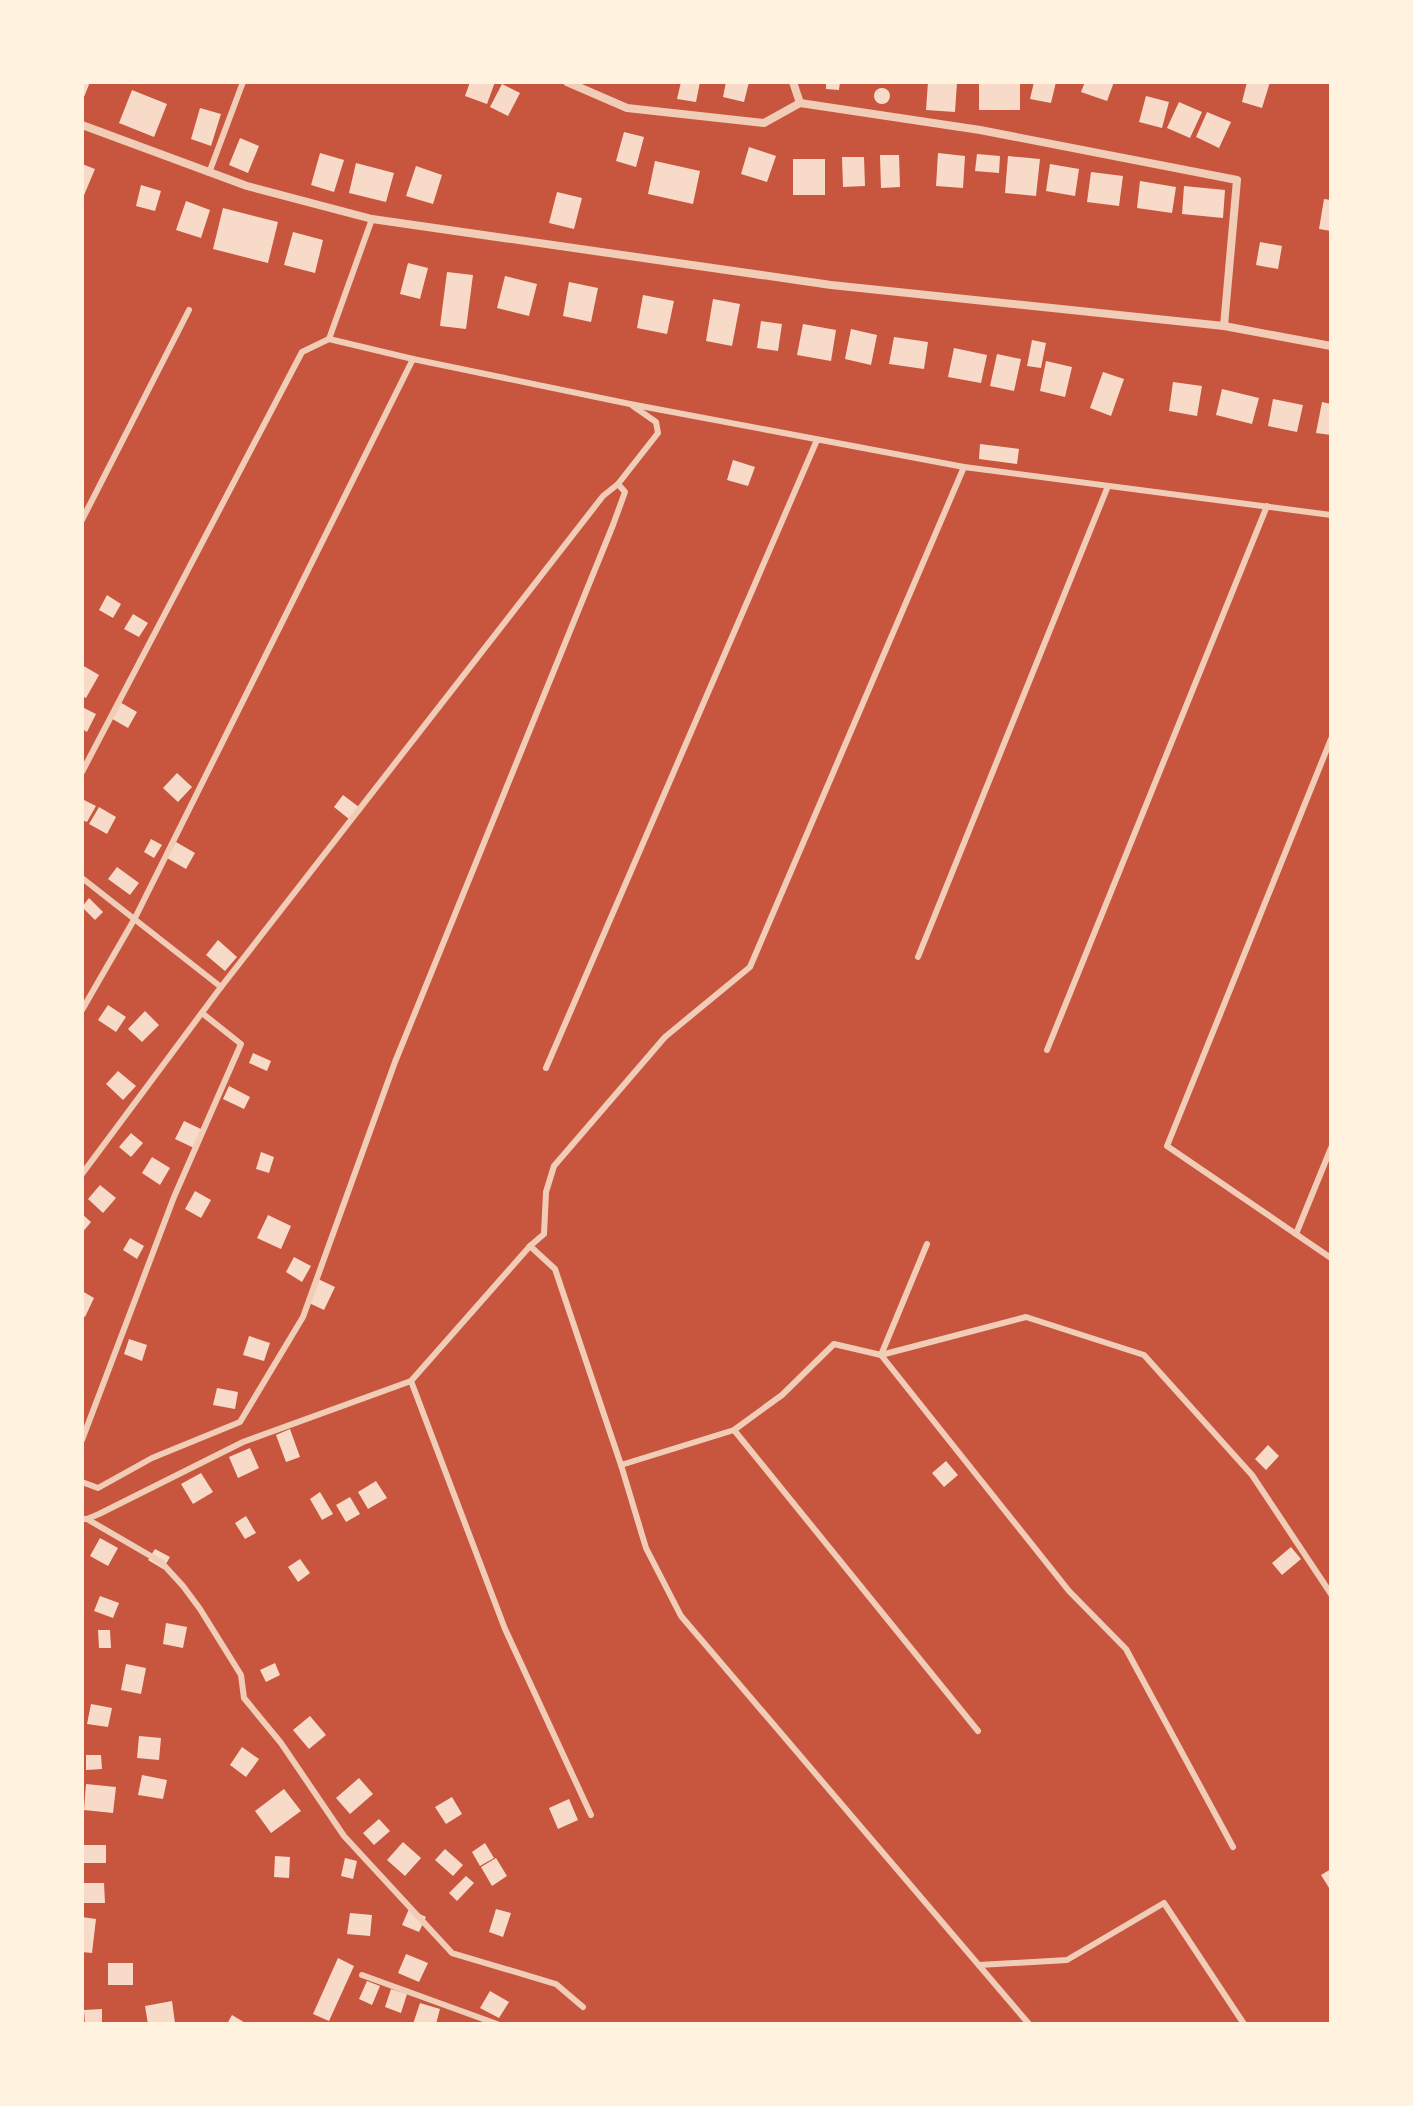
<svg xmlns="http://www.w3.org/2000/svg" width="1413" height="2106" viewBox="0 0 1413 2106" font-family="Literata,serif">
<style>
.building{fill:#f7dbc8}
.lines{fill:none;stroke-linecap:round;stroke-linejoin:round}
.service{stroke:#f1ccb7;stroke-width:6}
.minor{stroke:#f1ccb7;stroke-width:8}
</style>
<rect width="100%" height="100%" fill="#c8553d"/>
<!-- building -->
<g class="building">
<path d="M82 82H90L82 102Z"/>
<path d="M470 82H495L487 104 465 96Z"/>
<path d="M681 82H700L696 102 677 99Z"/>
<path d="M726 82H749L744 102 723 97Z"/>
<path d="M826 82H840L839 90 826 89Z"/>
<path d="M928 82H957L955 112 926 110Z"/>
<rect x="979" y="82" width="41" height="28"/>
<path d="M1034 82H1056L1051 103 1030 99Z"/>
<path d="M1085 82H1114L1107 101 1081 92Z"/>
<path d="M1247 82H1270L1262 108 1242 102Z"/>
<path d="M502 84 520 93 508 116 490 107Z"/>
<circle cx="882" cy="96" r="8"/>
<path d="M132 90 167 104 154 137 119 123Z"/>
<path d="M1146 96 1169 102 1162 128 1139 122Z"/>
<path d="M1179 102 1202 112 1190 138 1167 128Z"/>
<path d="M200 108 221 114 211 146 191 139Z"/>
<path d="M1207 112 1231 122 1219 148 1196 137Z"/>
<path d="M624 132 644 137 636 167 616 161Z"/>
<path d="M240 138 259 146 248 173 229 165Z"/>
<path d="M749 147 776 156 767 182 741 174Z"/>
<path d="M320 153 344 160 334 192 311 185Z"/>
<path d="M938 153 965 156 963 188 936 186Z"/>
<path d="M977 154 1000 156 999 173 975 171Z"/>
<path d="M880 155H899L900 187 881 188Z"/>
<path d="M1008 156 1040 159 1036 196 1005 193Z"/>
<path d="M842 157H864L865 186 843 187Z"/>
<rect x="793" y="159" width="32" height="36"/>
<path d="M655 161 700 171 693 204 648 194Z"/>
<path d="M356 163 394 173 386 202 349 193Z"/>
<path d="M82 164 95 169 82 200Z"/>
<path d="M1050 164 1079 169 1075 196 1046 191Z"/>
<path d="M416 166 442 175 433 204 406 196Z"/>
<path d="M1091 172 1123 176 1119 206 1087 202Z"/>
<path d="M1140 181 1176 187 1172 213 1137 208Z"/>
<path d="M141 185 161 191 155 211 136 206Z"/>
<path d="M1184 186 1225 190 1223 218 1182 214Z"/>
<path d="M557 192 582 198 574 229 549 223Z"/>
<path d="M1324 199 1331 200V231L1319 229Z"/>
<path d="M186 201 210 210 201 238 176 230Z"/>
<path d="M223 208 278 222 268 263 213 249Z"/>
<path d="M293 232 323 240 315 273 284 265Z"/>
<path d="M1260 242 1282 246 1278 269 1256 265Z"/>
<path d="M408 263 428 268 420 299 400 294Z"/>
<path d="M447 272 473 275 466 329 440 326Z"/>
<path d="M505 276 537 284 529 316 497 308Z"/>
<path d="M569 282 598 288 591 322 563 316Z"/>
<path d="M643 295 674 301 667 334 637 328Z"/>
<path d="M713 299 740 304 732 346 706 341Z"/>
<path d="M761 321 782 324 778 351 757 348Z"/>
<path d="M803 324 836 330 831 361 797 355Z"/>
<path d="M851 329 877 335 871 365 845 359Z"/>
<path d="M894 337 928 342 924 369 889 364Z"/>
<path d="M1032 340 1046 343 1041 368 1027 366Z"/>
<path d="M954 348 987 355 981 383 948 377Z"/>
<path d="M997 354 1021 359 1014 391 990 386Z"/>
<path d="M1046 361 1072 367 1065 397 1040 391Z"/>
<path d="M1103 372 1124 379 1111 416 1090 408Z"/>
<path d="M1173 382 1202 386 1197 416 1169 411Z"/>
<path d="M1222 389 1259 398 1252 424 1216 415Z"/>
<path d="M1273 399 1303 405 1297 432 1268 426Z"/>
<path d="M1322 402 1331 404V435L1316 433Z"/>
<path d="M980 444 1019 449 1017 464 979 459Z"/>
<path d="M733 460 755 467 748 486 727 480Z"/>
<path d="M107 595 121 604 113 618 99 610Z"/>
<path d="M133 614 148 623 139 637 124 629Z"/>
<path d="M82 665 99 675 86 698 82 696Z"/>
<path d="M118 701 137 712 128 728 109 717Z"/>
<path d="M82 707 96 714 87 732 82 729Z"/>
<path d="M177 773 192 787 178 802 163 788Z"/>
<path d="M343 795 359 807 349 819 334 807Z"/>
<path d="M82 799 96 806 87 822 82 820Z"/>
<path d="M99 807 116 817 107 834 89 824Z"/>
<path d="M151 839 162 845 154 858 144 852Z"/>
<path d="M176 842 195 853 186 869 167 858Z"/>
<path d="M117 867 139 883 130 895 108 879Z"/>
<path d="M89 898 103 912 95 920 82 907Z"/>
<path d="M218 940 237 957 225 971 206 955Z"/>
<path d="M108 1005 126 1017 116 1032 98 1020Z"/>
<path d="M145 1011 159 1025 142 1042 128 1029Z"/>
<path d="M253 1053 271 1061 267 1071 249 1063Z"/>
<path d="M118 1071 136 1086 123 1100 106 1084Z"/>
<path d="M229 1086 250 1097 244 1109 223 1099Z"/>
<path d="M184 1121 203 1130 194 1148 175 1139Z"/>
<path d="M131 1133 143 1143 131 1157 119 1147Z"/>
<path d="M261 1152 274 1157 269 1173 256 1169Z"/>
<path d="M152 1157 170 1168 160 1185 142 1173Z"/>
<path d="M100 1185 116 1198 103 1213 88 1199Z"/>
<path d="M195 1191 211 1200 201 1218 185 1209Z"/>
<path d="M82 1214 91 1222 82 1233Z"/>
<path d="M268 1215 291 1226 281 1249 257 1238Z"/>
<path d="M130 1238 144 1246 137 1259 123 1250Z"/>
<path d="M294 1257 311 1266 302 1282 286 1272Z"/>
<path d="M318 1279 335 1287 324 1310 307 1302Z"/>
<path d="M82 1291 94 1298 85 1317 82 1316Z"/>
<path d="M249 1336 270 1343 264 1361 243 1355Z"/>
<path d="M129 1339 147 1345 142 1361 124 1354Z"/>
<path d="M217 1388 238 1392 235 1409 213 1405Z"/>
<path d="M290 1429 300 1457 286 1462 276 1435Z"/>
<path d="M1268 1445 1279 1456 1266 1470 1255 1459Z"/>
<path d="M250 1448 259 1468 238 1478 229 1457Z"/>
<path d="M946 1461 958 1475 944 1487 932 1473Z"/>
<path d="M201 1473 213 1492 193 1504 181 1484Z"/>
<path d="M376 1481 387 1498 368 1509 358 1492Z"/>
<path d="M320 1492 333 1514 322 1520 310 1499Z"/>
<path d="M350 1497 360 1514 346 1522 336 1505Z"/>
<path d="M246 1516 256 1533 245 1539 235 1523Z"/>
<path d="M100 1538 118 1548 108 1566 90 1556Z"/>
<path d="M1291 1547 1301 1559 1282 1575 1272 1563Z"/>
<path d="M155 1549 170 1557 163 1569 148 1560Z"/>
<path d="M300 1559 310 1573 298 1582 288 1567Z"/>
<path d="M100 1596 119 1603 113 1618 94 1611Z"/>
<path d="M166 1623 187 1627 183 1648 163 1644Z"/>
<path d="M98 1630H110L111 1648H99Z"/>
<path d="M275 1663 280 1675 266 1682 260 1670Z"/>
<path d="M126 1664 146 1668 141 1694 121 1690Z"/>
<path d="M91 1704 112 1708 108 1727 87 1724Z"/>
<path d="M310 1716 326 1735 309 1749 293 1730Z"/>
<path d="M139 1736 161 1738 159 1760 137 1758Z"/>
<path d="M242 1747 259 1759 246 1777 230 1765Z"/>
<path d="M86 1755H101L102 1769 86 1770Z"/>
<path d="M142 1775 167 1780 163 1799 138 1795Z"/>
<path d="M359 1778 373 1794 350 1814 336 1798Z"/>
<path d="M86 1784 116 1787 113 1813 84 1810Z"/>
<path d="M284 1789 301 1811 271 1833 255 1811Z"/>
<path d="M452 1797 462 1814 446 1824 435 1807Z"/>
<path d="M569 1799 578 1820 558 1829 549 1808Z"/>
<path d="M379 1819 390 1831 374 1845 363 1833Z"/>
<path d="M403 1842 421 1858 405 1876 387 1860Z"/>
<path d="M485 1843 494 1858 480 1866 472 1852Z"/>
<rect x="82" y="1845" width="24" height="18"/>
<path d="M445 1849 463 1865 453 1876 435 1860Z"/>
<path d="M275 1856 290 1857 289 1878 274 1877Z"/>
<path d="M345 1858 357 1861 353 1879 341 1876Z"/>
<path d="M496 1858 507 1876 492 1886 481 1867Z"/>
<path d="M1331 1869V1891L1321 1875Z"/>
<path d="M466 1876 474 1883 457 1901 449 1893Z"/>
<path d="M83 1883H104L105 1903H83Z"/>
<path d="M409 1909 426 1917 419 1932 402 1925Z"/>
<path d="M496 1909 511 1913 503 1937 489 1932Z"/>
<path d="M350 1913 372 1915 370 1936 347 1934Z"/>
<path d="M82 1917 96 1919 92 1953 82 1952Z"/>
<path d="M406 1954 428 1963 419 1982 398 1973Z"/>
<path d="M338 1958 354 1966 329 2021 313 2014Z"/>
<rect x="108" y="1963" width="25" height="22"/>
<path d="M367 1981 380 1986 372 2005 359 1999Z"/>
<path d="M391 1989 407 1994 401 2013 385 2007Z"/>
<path d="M490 1991 509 2002 499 2018 480 2008Z"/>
<path d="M172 2001 175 2023 148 2024 145 2006Z"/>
<path d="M420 2003 440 2009 436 2024H413Z"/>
<path d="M102 2009V2024H85L84 2010Z"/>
<path d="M232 2015 247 2024H227Z"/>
</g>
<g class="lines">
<!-- service -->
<g class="service">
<path d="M209 173 243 82"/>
<path d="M372 219 329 339 413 359 630 404 964 467 1331 515"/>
<path d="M82 520 189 310"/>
<path d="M1331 739 1167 1146 1331 1258"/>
<path d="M82 772 302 352 329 339"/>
<path d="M82 878 221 987"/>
<path d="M918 957 1108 486"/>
<path d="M82 1010 135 918 413 359"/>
<path d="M1047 1050 1267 506"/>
<path d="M546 1068 817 440"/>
<path d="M82 1174 221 987 603 496 618 484 658 433 656 422 633 406"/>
<path d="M1296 1234 1331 1148"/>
<path d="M927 1244 881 1355 1069 1591 1126 1649 1233 1847"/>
<path d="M530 1246 555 1269 621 1465 646 1548 681 1616 1029 2024"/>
<path d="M411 1381 505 1629 591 1815"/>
<path d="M734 1430 978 1731"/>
<path d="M82 1440 174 1197 241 1044 202 1013"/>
<path d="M621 1465 734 1430 782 1395 834 1344 881 1355 1026 1317 1144 1355 1252 1475 1331 1594"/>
<path d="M82 1482 98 1488 152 1458 240 1422 303 1317 395 1062 613 525 625 492 618 484"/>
<path d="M82 1519H87L99 1514 243 1442 411 1381 530 1246 544 1234 546 1192 554 1166 665 1037 750 967 964 467"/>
<path d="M87 1519 161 1562 183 1586 200 1609 241 1675 244 1698 281 1743 344 1836 452 1953 556 1984 583 2007"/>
<path d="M979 1965 1067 1960 1164 1903 1244 2024"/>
<path d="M362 1975 497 2024"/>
</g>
<!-- minor -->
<g class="minor">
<path d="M567 82 627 108 764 123 800 103 980 130 1237 180 1224 326"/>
<path d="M793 82 800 103"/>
<path d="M82 125 247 186 372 219 831 285 1224 326 1331 346"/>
</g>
</g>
<!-- border -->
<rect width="1413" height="2106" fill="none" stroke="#fff3e0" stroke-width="168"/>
</svg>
